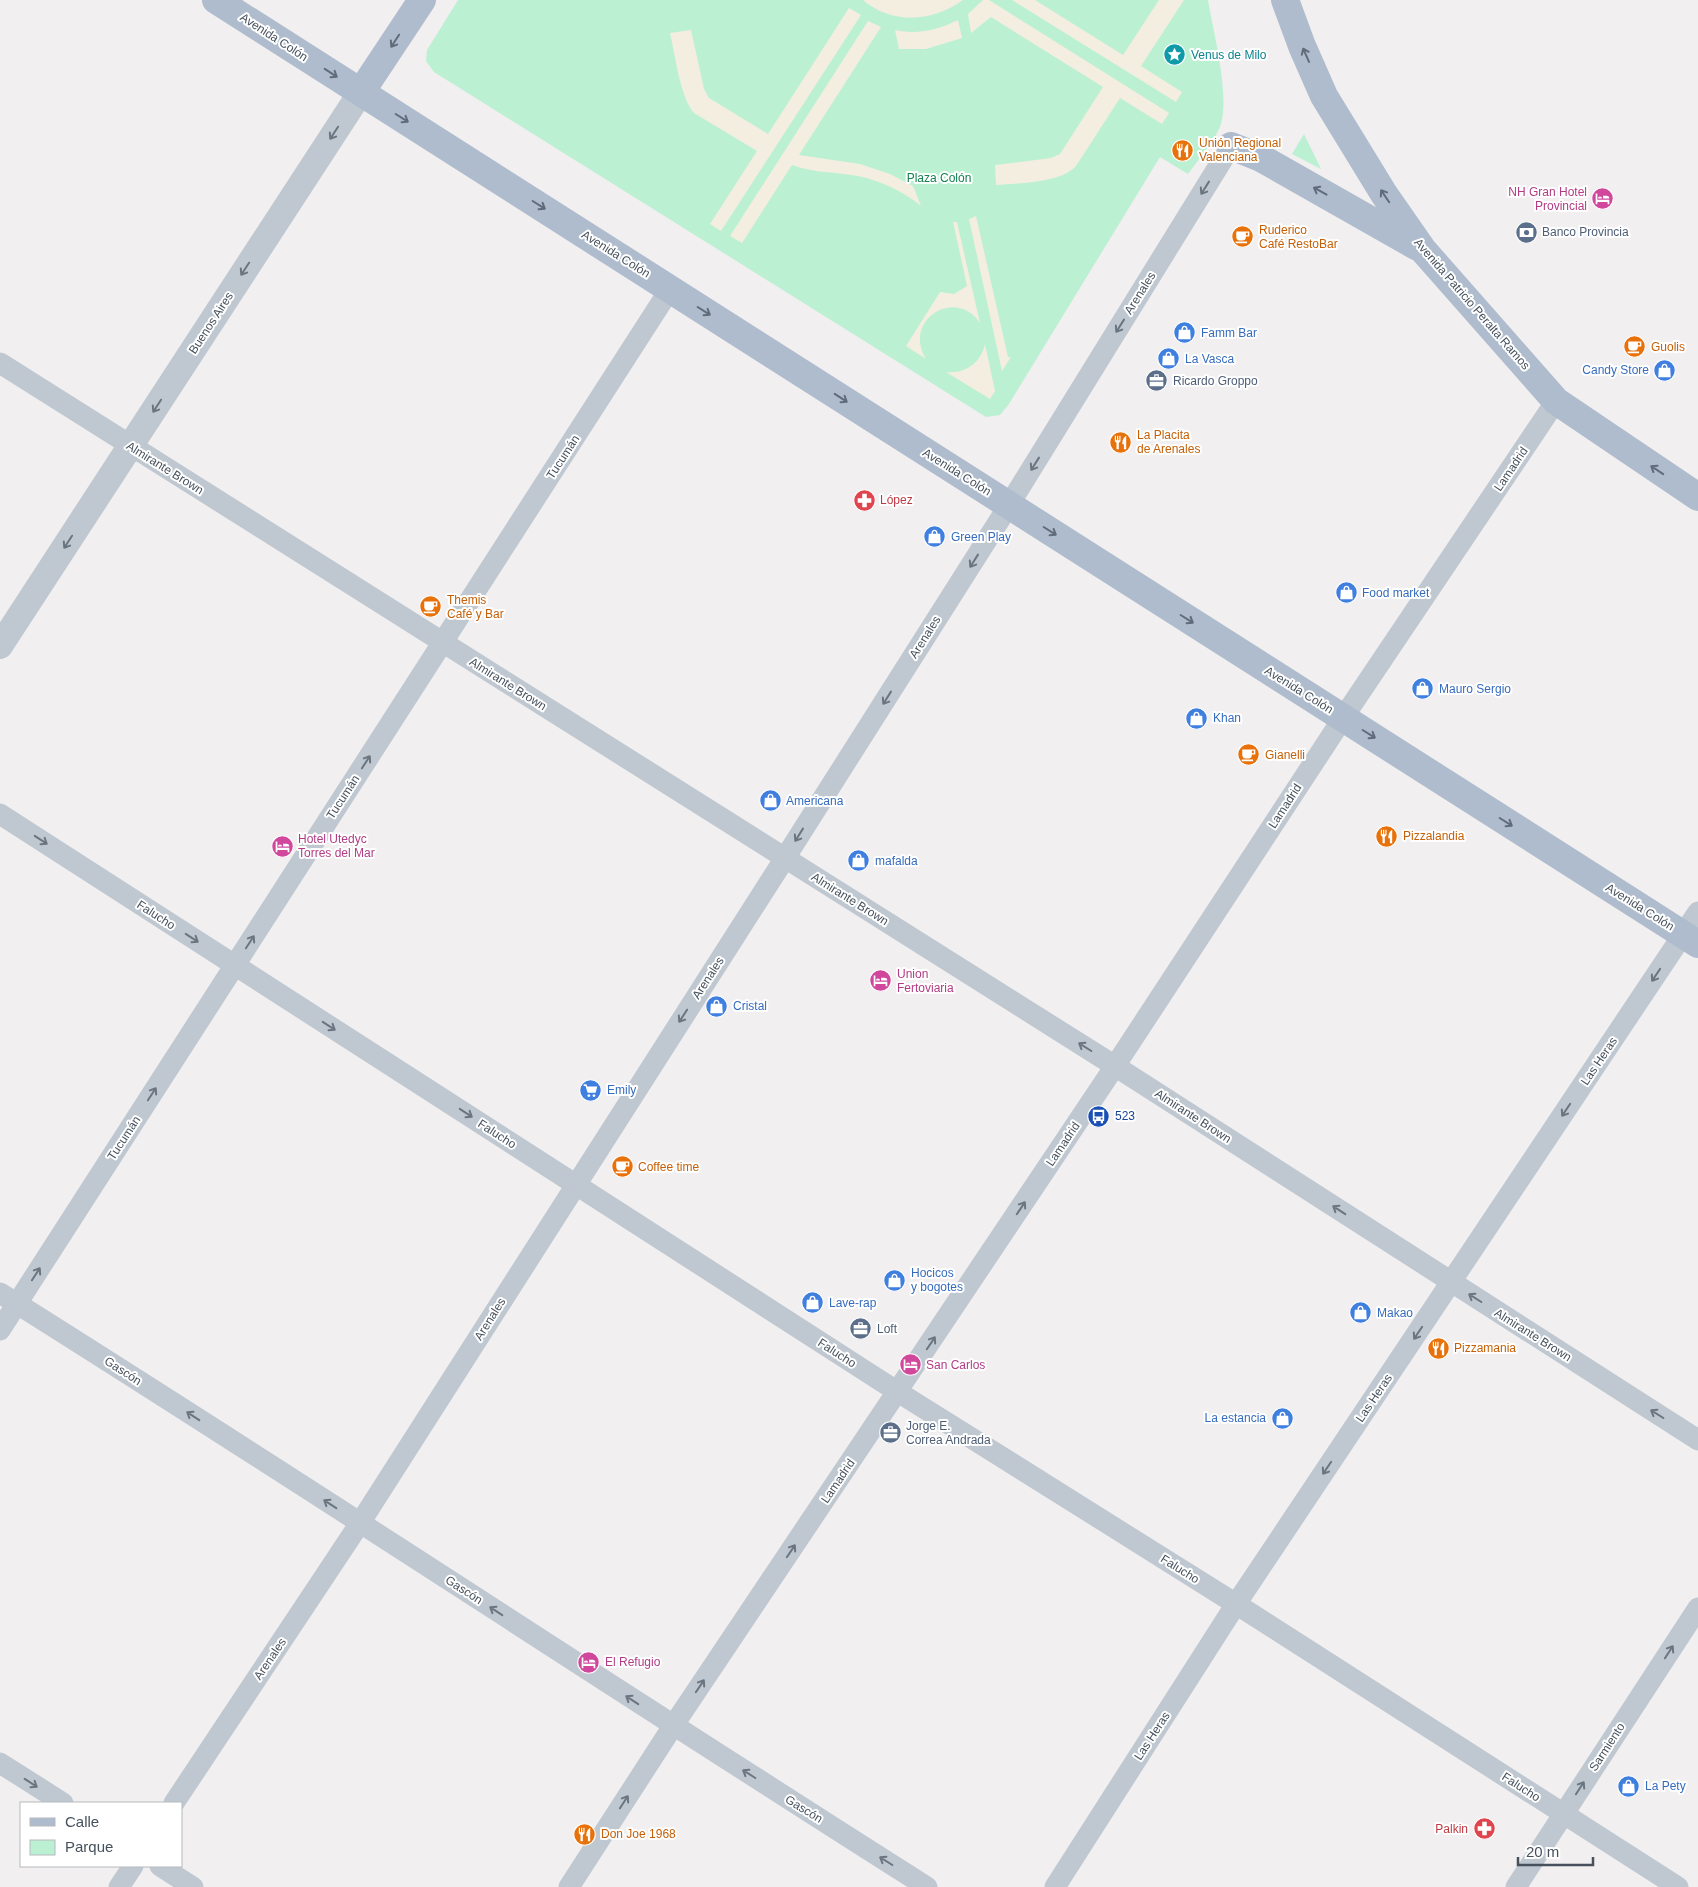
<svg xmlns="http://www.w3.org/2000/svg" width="1698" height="1887" viewBox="0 0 1698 1887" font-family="Helvetica,sans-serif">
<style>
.green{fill:#bcf0d3}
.sand{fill:#f3eedf}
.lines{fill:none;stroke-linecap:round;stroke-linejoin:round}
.minor{stroke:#bfc8d1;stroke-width:21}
.tertiary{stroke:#bfc8d1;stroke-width:26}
.primary{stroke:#aebcce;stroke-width:28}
.oneway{stroke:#606c79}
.oneway2{stroke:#6a7580}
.labels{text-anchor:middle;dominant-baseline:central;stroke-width:4;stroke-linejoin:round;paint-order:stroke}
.street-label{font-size:12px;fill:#46515d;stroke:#fff}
.culture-label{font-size:12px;fill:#0d838f;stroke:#fff;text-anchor:start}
.food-label{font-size:12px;fill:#c56008;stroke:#fff;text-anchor:start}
.park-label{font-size:12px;fill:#148151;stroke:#fff}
.hotel-label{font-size:12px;fill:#b23c85;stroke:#fff;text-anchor:start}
.service-label{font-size:12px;fill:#4e5e75;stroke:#fff;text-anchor:start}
.shop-label{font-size:12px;fill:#366cbe;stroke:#fff;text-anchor:start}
.health-label{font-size:12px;fill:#be3a42;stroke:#fff;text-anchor:start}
.transit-label{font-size:12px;fill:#164399;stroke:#fff;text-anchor:start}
</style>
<rect width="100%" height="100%" fill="#f1efef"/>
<!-- green -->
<g class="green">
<path d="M458 0H1208C1213 31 1232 102 1219 129 1212 144 1198 160 1188 174L1160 157 1009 404 1000 415 986 417 434 72 426 61 427 50Z"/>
<path d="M1304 134 1321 169 1292 154Z"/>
</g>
<!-- sand -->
<g class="sand">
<path d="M863 0H963C933 22 892 25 863 0Z"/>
<path d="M983 0H989L1169 113 1162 124 1120 98 1076 166C1061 183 1019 183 996 185L995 165 1051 158 1060 154 1103 87 991 17 971 33 968 14Z"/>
<path d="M1012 0H1035L1123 55 1159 0H1184L1141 66 1182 92 1176 102Z"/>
<path d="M849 8 861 15 721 231 710 224 757 151 694 113C680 97 675 54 670 33L691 30 704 89 709 98 768 134Z"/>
<path d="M958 20 962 38 926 49H899L895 30C917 35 938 30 958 20Z"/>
<path d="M868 21 881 27 799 155 860 164 890 174 913 186 921 206C903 191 881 181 858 176 836 172 813 173 792 165L742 243 730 236Z"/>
<path d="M976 216 1008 357H1011L1002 371 969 219Z"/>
<path d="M953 222H957L980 323C955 286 902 321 926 359L906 346 940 292 954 294 967 286Z"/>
<path d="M985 344 995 391 990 399 946 372C965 374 981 363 985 344Z"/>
</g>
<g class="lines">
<!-- minor -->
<g class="minor">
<path d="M0 363 1115 1066 1698 1440"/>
<path d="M0 814 898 1392 1236 1604 1678 1887"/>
<path d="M0 1293C311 1488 617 1691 927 1887"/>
<path d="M0 1330 670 289"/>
<path d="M0 1763 63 1803"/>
<path d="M174 1803 360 1523 785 858 1009 505 1231 146"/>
<path d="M160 1866 193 1887"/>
<path d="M119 1887 133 1866"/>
<path d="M569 1887 673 1726 1115 1066 1343 718 1556 401"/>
<path d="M1055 1887 1236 1604 1698 912"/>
<path d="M1516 1887 1698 1608"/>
</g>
<!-- tertiary -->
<path class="tertiary" d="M0 646 361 92"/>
<!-- primary -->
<g class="primary">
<path d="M216 0 1698 944"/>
<path d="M1285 0 1302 46 1324 96 1384 194 1423 250 1556 401 1698 497"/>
<path d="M361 92 422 0"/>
<path d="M1231 146 1261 158 1416 246"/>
</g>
</g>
<!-- one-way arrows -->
<defs><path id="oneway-shaft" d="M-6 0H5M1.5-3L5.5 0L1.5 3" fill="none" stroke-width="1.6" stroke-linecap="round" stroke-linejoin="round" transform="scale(1.25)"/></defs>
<g class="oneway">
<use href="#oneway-shaft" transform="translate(395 41) rotate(123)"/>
<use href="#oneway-shaft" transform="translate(1306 55) rotate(-114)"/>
<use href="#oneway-shaft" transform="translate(331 73) rotate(33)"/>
<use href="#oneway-shaft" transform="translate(402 118) rotate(32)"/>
<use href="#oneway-shaft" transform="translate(1320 191) rotate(-151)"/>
<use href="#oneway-shaft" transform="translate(1385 196) rotate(-124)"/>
<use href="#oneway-shaft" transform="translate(539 205) rotate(32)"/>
<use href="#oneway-shaft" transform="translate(704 311) rotate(32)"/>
<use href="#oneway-shaft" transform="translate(841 398) rotate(33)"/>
<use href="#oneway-shaft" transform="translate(1657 470) rotate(-146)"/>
<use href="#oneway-shaft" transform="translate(1050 531) rotate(32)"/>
<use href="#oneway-shaft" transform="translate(1187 619) rotate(32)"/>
<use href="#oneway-shaft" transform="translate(1369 734) rotate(32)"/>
<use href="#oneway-shaft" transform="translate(1506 822) rotate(32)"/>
</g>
<g class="oneway2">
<use href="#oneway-shaft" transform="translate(334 133) rotate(123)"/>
<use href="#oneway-shaft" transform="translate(1205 188) rotate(122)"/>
<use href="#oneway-shaft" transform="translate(245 269) rotate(123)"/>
<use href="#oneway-shaft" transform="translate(1120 326) rotate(122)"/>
<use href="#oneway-shaft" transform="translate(157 406) rotate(123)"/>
<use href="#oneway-shaft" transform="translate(1035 464) rotate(122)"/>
<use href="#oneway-shaft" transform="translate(68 542) rotate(123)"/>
<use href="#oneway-shaft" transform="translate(974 561) rotate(122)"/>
<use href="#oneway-shaft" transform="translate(887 698) rotate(122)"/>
<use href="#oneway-shaft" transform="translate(366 762) rotate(-57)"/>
<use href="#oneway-shaft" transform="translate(799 835) rotate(122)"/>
<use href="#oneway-shaft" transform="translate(41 840) rotate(33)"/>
<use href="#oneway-shaft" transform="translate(192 938) rotate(33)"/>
<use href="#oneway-shaft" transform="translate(250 942) rotate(-57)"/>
<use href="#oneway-shaft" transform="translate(1656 975) rotate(124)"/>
<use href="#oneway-shaft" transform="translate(683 1016) rotate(123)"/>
<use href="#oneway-shaft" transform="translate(329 1026) rotate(33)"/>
<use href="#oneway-shaft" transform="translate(1085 1047) rotate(-148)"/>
<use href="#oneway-shaft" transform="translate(152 1094) rotate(-57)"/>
<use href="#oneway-shaft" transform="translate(1566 1110) rotate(124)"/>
<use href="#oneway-shaft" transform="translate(466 1113) rotate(33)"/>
<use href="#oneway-shaft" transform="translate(1021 1208) rotate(-56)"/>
<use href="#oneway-shaft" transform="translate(1339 1210) rotate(-147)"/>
<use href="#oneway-shaft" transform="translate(36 1274) rotate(-57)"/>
<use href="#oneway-shaft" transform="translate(1475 1298) rotate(-148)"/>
<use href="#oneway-shaft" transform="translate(1418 1333) rotate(124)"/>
<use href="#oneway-shaft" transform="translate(931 1343) rotate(-56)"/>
<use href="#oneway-shaft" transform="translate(1657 1414) rotate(-148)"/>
<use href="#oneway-shaft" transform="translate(193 1416) rotate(-147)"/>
<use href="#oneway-shaft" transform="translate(1327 1468) rotate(124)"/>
<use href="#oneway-shaft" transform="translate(330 1504) rotate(-147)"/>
<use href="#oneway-shaft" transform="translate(791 1551) rotate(-56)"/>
<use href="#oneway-shaft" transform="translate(496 1611) rotate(-147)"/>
<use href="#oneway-shaft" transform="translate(1669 1652) rotate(-57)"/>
<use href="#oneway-shaft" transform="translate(700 1686) rotate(-56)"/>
<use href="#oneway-shaft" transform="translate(632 1700) rotate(-147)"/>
<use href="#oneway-shaft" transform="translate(749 1774) rotate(-148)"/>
<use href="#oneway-shaft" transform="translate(31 1783) rotate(33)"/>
<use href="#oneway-shaft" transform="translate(1580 1788) rotate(-57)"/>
<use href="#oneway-shaft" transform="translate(624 1802) rotate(-57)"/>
<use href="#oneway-shaft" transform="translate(886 1861) rotate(-148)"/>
</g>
<!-- icons -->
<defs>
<symbol id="sight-disc" viewBox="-11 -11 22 22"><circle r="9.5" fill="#0f9aa8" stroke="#fff"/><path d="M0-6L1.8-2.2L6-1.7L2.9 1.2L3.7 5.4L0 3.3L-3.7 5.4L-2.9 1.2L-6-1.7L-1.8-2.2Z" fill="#fff"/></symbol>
<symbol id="restaurant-disc" viewBox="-11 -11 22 22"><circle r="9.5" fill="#e8710a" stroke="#fff"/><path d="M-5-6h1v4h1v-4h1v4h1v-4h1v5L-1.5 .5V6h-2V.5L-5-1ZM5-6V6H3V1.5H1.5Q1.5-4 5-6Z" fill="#fff"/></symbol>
<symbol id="hotel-disc" viewBox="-11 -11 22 22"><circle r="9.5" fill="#d1479c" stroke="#fff"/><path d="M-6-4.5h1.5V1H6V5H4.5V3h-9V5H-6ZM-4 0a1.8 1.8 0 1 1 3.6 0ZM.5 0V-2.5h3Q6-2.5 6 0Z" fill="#fff"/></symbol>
<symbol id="bank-disc" viewBox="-11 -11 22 22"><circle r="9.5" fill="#5c6f8a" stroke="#fff"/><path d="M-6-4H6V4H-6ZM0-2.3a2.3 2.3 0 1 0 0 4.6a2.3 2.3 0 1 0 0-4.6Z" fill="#fff"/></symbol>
<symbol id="cafe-disc" viewBox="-11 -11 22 22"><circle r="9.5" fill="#e8710a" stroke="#fff"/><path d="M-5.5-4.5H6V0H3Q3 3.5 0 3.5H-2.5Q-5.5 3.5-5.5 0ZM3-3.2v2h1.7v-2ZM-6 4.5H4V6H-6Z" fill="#fff"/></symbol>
<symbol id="shop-disc" viewBox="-11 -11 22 22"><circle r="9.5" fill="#3f7fe0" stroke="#fff"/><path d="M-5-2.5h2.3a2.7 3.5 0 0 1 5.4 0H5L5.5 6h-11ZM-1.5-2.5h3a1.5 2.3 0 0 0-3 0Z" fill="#fff"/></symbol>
<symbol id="office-disc" viewBox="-11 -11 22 22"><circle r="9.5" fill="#5c6f8a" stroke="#fff"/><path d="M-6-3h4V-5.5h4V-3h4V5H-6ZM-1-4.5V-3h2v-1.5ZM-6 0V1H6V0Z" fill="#fff"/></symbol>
<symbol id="pharmacy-disc" viewBox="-11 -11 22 22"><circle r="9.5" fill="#e0444e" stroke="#fff"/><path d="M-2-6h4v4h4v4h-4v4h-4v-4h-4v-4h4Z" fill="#fff"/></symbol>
<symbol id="supermarket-disc" viewBox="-11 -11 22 22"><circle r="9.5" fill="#3f7fe0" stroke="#fff"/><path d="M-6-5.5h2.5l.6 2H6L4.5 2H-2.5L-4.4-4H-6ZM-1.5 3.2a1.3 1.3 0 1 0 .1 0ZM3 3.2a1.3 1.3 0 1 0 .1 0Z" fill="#fff"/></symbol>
<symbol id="bus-disc" viewBox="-11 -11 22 22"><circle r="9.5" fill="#1a4fb4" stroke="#fff"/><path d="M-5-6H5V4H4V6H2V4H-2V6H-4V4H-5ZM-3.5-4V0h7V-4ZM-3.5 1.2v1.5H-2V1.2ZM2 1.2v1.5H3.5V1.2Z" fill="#fff"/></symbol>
</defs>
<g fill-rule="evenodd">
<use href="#sight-disc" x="1162" y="42" width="25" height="25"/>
<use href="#restaurant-disc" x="1170" y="138" width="25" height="25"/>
<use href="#hotel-disc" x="1590" y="186" width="25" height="25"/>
<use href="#bank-disc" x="1514" y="220" width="25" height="25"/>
<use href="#cafe-disc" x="1230" y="224" width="25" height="25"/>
<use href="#shop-disc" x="1172" y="320" width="25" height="25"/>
<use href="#cafe-disc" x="1622" y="334" width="25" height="25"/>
<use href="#shop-disc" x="1156" y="346" width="25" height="25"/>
<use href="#shop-disc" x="1652" y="358" width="25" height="25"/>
<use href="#office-disc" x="1144" y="368" width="25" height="25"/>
<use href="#restaurant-disc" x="1108" y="430" width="25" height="25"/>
<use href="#pharmacy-disc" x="852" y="488" width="25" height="25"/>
<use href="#shop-disc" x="922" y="524" width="25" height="25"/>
<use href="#shop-disc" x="1334" y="580" width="25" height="25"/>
<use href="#cafe-disc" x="418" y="594" width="25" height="25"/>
<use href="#shop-disc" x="1410" y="676" width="25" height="25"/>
<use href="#shop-disc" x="1184" y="706" width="25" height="25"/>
<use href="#cafe-disc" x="1236" y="742" width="25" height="25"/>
<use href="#shop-disc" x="758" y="788" width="25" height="25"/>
<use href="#restaurant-disc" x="1374" y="824" width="25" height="25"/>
<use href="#hotel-disc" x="270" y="834" width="25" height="25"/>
<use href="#shop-disc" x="846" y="848" width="25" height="25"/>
<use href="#hotel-disc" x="868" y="968" width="25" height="25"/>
<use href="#shop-disc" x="704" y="994" width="25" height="25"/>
<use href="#supermarket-disc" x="578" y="1078" width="25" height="25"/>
<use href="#bus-disc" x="1086" y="1104" width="25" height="25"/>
<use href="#cafe-disc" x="610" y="1154" width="25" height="25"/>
<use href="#shop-disc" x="882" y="1268" width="25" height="25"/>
<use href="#shop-disc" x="800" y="1290" width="25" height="25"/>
<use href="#shop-disc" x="1348" y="1300" width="25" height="25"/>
<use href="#office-disc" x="848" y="1316" width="25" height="25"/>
<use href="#restaurant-disc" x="1426" y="1336" width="25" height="25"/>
<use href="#hotel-disc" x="898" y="1352" width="25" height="25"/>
<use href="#shop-disc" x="1270" y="1406" width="25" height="25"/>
<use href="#office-disc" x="878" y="1420" width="25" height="25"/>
<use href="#hotel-disc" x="576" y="1650" width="25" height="25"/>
<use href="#shop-disc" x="1616" y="1774" width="25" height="25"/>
<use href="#pharmacy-disc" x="1472" y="1816" width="25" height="25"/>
<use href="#restaurant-disc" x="572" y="1822" width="25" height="25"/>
</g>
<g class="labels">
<!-- street labels -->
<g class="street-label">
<text transform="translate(274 37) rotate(33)">Avenida Colón</text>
<text transform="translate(616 254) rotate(32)">Avenida Colón</text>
<text transform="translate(1140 293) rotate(-58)">Arenales</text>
<text transform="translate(1472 304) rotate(49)">Avenida Patricio Peralta Ramos</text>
<text transform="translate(211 323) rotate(-57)">Buenos Aires</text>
<text transform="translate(563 457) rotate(-57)">Tucumán</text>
<text transform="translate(165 468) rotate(32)">Almirante Brown</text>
<text transform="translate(1511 469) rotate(-56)">Lamadrid</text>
<text transform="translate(957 472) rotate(32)">Avenida Colón</text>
<text transform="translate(925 637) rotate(-58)">Arenales</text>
<text transform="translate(508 684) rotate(32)">Almirante Brown</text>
<text transform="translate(1299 690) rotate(32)">Avenida Colón</text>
<text transform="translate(343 797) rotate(-57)">Tucumán</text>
<text transform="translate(1285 806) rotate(-57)">Lamadrid</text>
<text transform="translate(850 899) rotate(32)">Almirante Brown</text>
<text transform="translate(1640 907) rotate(32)">Avenida Colón</text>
<text transform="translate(156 915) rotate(33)">Falucho</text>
<text transform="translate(708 978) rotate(-57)">Arenales</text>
<text transform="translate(1599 1061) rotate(-56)">Las Heras</text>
<text transform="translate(1193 1116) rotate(33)">Almirante Brown</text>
<text transform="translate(497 1134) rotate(33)">Falucho</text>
<text transform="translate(124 1138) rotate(-57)">Tucumán</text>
<text transform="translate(1063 1144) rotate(-56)">Lamadrid</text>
<text transform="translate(490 1319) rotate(-58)">Arenales</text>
<text transform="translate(1533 1335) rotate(32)">Almirante Brown</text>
<text transform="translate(837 1353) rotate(33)">Falucho</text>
<text transform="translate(123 1371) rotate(33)">Gascón</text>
<text transform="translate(1374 1398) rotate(-56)">Las Heras</text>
<text transform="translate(838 1481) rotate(-56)">Lamadrid</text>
<text transform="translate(1180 1569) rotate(32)">Falucho</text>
<text transform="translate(464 1590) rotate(33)">Gascón</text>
<text transform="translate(270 1659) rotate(-56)">Arenales</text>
<text transform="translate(1152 1736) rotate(-57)">Las Heras</text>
<text transform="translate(1607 1747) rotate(-57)">Sarmiento</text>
<text transform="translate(1521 1787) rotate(33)">Falucho</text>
<text transform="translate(804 1809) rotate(32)">Gascón</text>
</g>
<!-- culture labels -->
<g class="culture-label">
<text x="1191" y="55">Venus de Milo</text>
</g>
<!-- food labels -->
<g class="food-label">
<text x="1199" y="143">Unión Regional<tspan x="1199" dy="14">Valenciana</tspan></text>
<text x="1259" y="230">Ruderico<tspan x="1259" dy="14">Café RestoBar</tspan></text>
<text x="1651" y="347">Guolis</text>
<text x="1137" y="435">La Placita<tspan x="1137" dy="14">de Arenales</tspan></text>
<text x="447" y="600">Themis<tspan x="447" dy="14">Café y Bar</tspan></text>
<text x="1265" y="755">Gianelli</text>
<text x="1403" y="836">Pizzalandia</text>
<text x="638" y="1167">Coffee time</text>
<text x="1454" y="1348">Pizzamania</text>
<text x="601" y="1834">Don Joe 1968</text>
</g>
<!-- park labels -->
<g class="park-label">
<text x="939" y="178">Plaza Colón</text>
</g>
<!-- hotel labels -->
<g class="hotel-label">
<text x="1587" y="192" text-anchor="end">NH Gran Hotel<tspan x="1587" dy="14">Provincial</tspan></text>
<text x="298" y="839">Hotel Utedyc<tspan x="298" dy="14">Torres del Mar</tspan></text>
<text x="897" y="974">Union<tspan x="897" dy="14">Fertoviaria</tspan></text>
<text x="926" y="1365">San Carlos</text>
<text x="605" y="1662">El Refugio</text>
</g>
<!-- service labels -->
<g class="service-label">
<text x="1542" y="232">Banco Provincia</text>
<text x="1173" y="381">Ricardo Groppo</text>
<text x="877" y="1329">Loft</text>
<text x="906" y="1426">Jorge E.<tspan x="906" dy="14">Correa Andrada</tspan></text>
</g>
<!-- shop labels -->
<g class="shop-label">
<text x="1201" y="333">Famm Bar</text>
<text x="1185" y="359">La Vasca</text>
<text x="1649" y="370" text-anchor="end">Candy Store</text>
<text x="951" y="537">Green Play</text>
<text x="1362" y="593">Food market</text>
<text x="1439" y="689">Mauro Sergio</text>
<text x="1213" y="718">Khan</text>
<text x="786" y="801">Americana</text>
<text x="875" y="861">mafalda</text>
<text x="733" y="1006">Cristal</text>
<text x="607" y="1090">Emily</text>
<text x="911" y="1273">Hocicos<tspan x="911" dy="14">y bogotes</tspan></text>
<text x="829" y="1303">Lave-rap</text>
<text x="1377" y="1313">Makao</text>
<text x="1266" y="1418" text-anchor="end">La estancia</text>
<text x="1645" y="1786">La Pety</text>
</g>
<!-- health labels -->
<g class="health-label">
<text x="880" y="500">López</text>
<text x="1468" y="1829" text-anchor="end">Palkin</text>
</g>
<!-- transit labels -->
<g class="transit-label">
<text x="1115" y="1116">523</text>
</g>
</g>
<!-- legend -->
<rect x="20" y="1802" width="162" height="65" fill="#ffffff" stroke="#b5b9be"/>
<rect x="30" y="1818" width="25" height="8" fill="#aebcce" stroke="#b5b9be"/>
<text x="65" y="1827" font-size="15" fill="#46515d">Calle</text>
<rect x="30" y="1840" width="25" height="15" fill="#bcf0d3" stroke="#b5b9be"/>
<text x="65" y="1852" font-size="15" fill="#46515d">Parque</text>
<!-- scale -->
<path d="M1518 1857v8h75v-8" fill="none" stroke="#46515d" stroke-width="2.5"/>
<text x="1526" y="1857" font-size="15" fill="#46515d" stroke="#ffffff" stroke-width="4" paint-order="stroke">20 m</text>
</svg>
